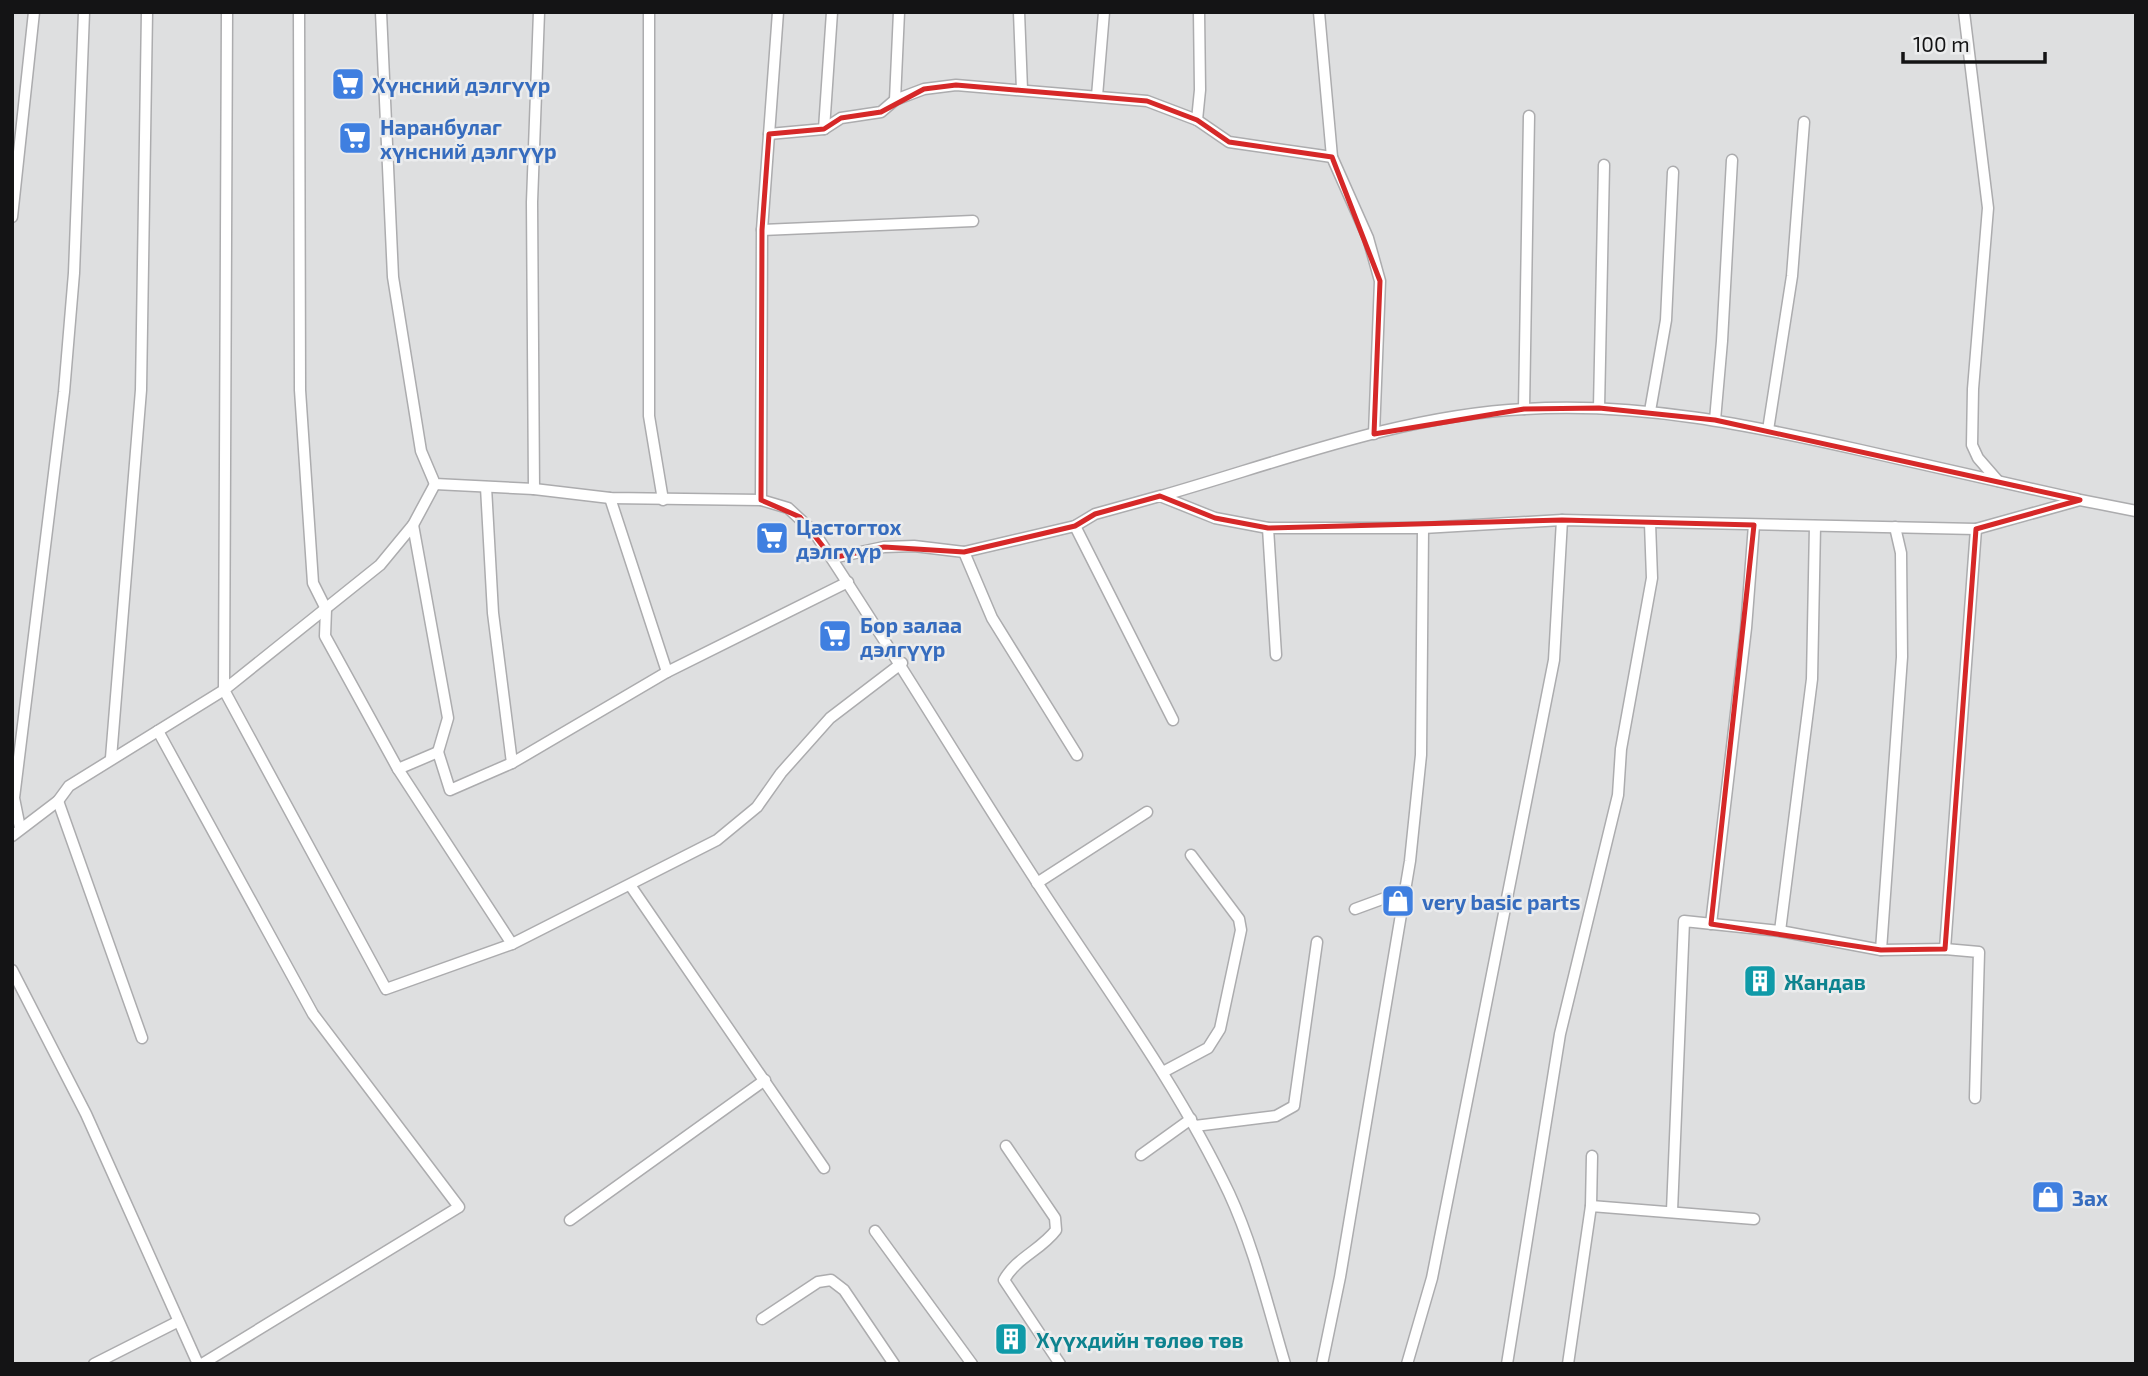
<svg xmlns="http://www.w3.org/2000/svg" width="2148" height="1376" viewBox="0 0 2148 1376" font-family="'Exo 2',sans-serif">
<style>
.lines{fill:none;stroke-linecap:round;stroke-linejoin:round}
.street-casing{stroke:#acacae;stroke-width:13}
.street{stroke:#fff;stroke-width:10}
.marked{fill:none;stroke:#d62828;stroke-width:5;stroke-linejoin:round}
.labels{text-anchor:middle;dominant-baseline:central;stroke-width:5;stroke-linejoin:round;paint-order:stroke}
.shop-label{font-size:21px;font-weight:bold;fill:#366cbe;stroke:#ebeced;text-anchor:start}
.culture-label{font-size:21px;font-weight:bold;fill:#0d838f;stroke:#ebeced;text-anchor:start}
</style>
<rect width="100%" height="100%" fill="#dedfe0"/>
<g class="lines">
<defs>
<g id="street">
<path d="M227 12 224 690 386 989 512 944 717 840 757 807 781 773 830 718 902 663"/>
<path d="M299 12 300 390 313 583 326 609 325 636 398 769 512 944"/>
<path d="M381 12 393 277 421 451 435 484 534 489 610 498 761 500 788 508 814 532C891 647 962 767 1038 884 1104 986 1177 1083 1229 1193 1254 1247 1268 1307 1285 1364"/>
<path d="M649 12V416L663 500"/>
<path d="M1019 12 1022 90"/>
<path d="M1319 12 1332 157 1368 238 1380 281 1374 434"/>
<path d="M1964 12 1988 208 1973 389 1972 445 1978 458 1998 481"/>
<path d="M1097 96 1104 12"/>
<path d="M895 100 899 12"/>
<path d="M1197 120 1200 90 1199 12"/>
<path d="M824 129 841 118 881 112 895 100 924 89 956 85 1147 101 1197 120 1229 142 1332 157"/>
<path d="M769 134 824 129 832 12"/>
<path d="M12 217 34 12"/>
<path d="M762 230 973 221"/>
<path d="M1599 408 1604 165"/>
<path d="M1524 409 1529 116"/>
<path d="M1650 411 1666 320 1673 172"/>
<path d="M1715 420 1722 341 1732 160"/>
<path d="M1768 430 1792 276 1804 122"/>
<path d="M486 487 493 613 512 763"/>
<path d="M534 489 532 202 539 12"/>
<path d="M1161 496C1280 462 1401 415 1525 409 1640 402 1750 425 1860 450 1933 467 2005 483 2077 499"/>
<path d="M610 498 667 672"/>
<path d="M761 500 762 230 778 12"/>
<path d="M413 525 448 718 438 752"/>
<path d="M1075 526 1173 720"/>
<path d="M1268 528 1276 655"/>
<path d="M964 552 992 618 1077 755"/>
<path d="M832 558 884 547 914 546 964 552 1075 526 1095 514 1160 496 1215 518 1268 528H1423L1562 520 1976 529 2080 500 2136 511"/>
<path d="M158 731 313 1014 459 1207 202 1364"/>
<path d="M111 758 141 390 147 12"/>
<path d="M398 769 438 752 450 790 512 763 667 672 848 582"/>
<path d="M58 801 142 1038"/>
<path d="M20 828 14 798 64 392 74 273 84 12"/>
<path d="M12 836 58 801 69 786 224 690 380 565 413 525 435 484"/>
<path d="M1037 883 1147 812"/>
<path d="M630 885 824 1168"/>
<path d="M1355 909 1404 891"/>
<path d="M1711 924 1746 628 1754 525"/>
<path d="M1780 931 1812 679 1815 526"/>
<path d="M1945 949 1976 529"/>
<path d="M1881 950 1902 657 1901 553 1895 527"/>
<path d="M12 970 86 1114 198 1364"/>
<path d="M1163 1072 1208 1048 1220 1029 1241 930 1239 919 1191 855"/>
<path d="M1195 1126 1276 1116 1294 1106 1317 942"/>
<path d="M1006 1146 1055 1218 1056 1230C1041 1250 1016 1258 1004 1280L1060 1364"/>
<path d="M1141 1155 1191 1119"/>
<path d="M1591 1206 1592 1156"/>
<path d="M1672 1211 1684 921 1780 931 1881 950 1945 949 1979 952 1975 1098"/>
<path d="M570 1220 765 1080"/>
<path d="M875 1231 972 1364"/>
<path d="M762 1319 818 1282 831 1280 844 1290 894 1364"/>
<path d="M94 1364 177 1322"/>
<path d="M1322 1364 1340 1277 1410 861 1421 755 1423 528"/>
<path d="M1407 1364 1432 1278 1554 660 1562 520"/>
<path d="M1507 1364 1560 1034 1618 795 1621 749 1652 578 1650 523"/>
<path d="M1568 1364 1591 1206 1754 1219"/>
</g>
</defs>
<!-- street casing -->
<use href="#street" class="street-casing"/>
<!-- street -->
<use href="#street" class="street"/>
</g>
<!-- marked area -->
<path class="marked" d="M956 85 1147 101 1197 120 1229 142 1332 157 1380 281 1374 434 1524 409 1599 408 1715 420 2080 500 1976 529 1945 949 1881 950 1711 924 1754 525 1562 520 1268 528 1215 518 1160 496 1095 514 1075 526 964 552 884 547 832 558 800 517 761 500 762 230 769 134 824 129 841 118 881 112 924 89Z"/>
<!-- icons -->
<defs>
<symbol id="supermarket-square" viewBox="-11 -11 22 22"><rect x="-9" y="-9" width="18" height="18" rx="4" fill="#3f7fe0" stroke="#ebeced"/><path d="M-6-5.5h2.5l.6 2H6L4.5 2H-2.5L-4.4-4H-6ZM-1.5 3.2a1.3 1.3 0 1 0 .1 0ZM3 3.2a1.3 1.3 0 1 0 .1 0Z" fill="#fff"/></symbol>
<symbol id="shop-square" viewBox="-11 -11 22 22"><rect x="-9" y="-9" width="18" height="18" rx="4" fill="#3f7fe0" stroke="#ebeced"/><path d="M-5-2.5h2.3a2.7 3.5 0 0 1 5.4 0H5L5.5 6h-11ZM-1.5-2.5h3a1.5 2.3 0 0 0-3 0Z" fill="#fff"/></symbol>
<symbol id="building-square" viewBox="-11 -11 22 22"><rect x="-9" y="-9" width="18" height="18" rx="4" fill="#0f9aa8" stroke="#ebeced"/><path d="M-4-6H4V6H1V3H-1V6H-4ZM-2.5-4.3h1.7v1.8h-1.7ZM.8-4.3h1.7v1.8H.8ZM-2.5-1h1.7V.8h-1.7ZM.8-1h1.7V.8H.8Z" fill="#fff"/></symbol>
</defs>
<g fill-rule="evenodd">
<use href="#supermarket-square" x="329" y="65" width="38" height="38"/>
<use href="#supermarket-square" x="336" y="119" width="38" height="38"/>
<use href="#supermarket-square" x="753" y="519" width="38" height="38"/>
<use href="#supermarket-square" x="816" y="617" width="38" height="38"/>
<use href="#shop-square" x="1379" y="882" width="38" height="38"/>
<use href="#building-square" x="1741" y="962" width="38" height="38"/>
<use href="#shop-square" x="2029" y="1178" width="38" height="38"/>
<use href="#building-square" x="992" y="1320" width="38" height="38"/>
</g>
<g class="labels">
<!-- shop labels -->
<g class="shop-label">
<text x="372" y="84">Хүнсний дэлгүүр</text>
<text x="380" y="126">Наранбулаг<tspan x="380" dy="24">хүнсний дэлгүүр</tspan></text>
<text x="796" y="526">Цастогтох<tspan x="796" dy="24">дэлгүүр</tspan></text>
<text x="860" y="624">Бор залаа<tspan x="860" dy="24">дэлгүүр</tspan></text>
<text x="1422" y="901">very basic parts</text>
<text x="2072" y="1197">Зах</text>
</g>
<!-- culture labels -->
<g class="culture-label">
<text x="1784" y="981">Жандав</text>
<text x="1036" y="1339">Хүүхдийн төлөө төв</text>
</g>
</g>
<!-- border -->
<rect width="2148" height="1376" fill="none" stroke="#141415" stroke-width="28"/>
<!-- scale -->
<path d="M1903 52v10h142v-10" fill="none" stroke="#141415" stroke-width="3.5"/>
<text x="1913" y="52" font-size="21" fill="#141415" stroke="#ebeced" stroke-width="5" paint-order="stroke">100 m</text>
</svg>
